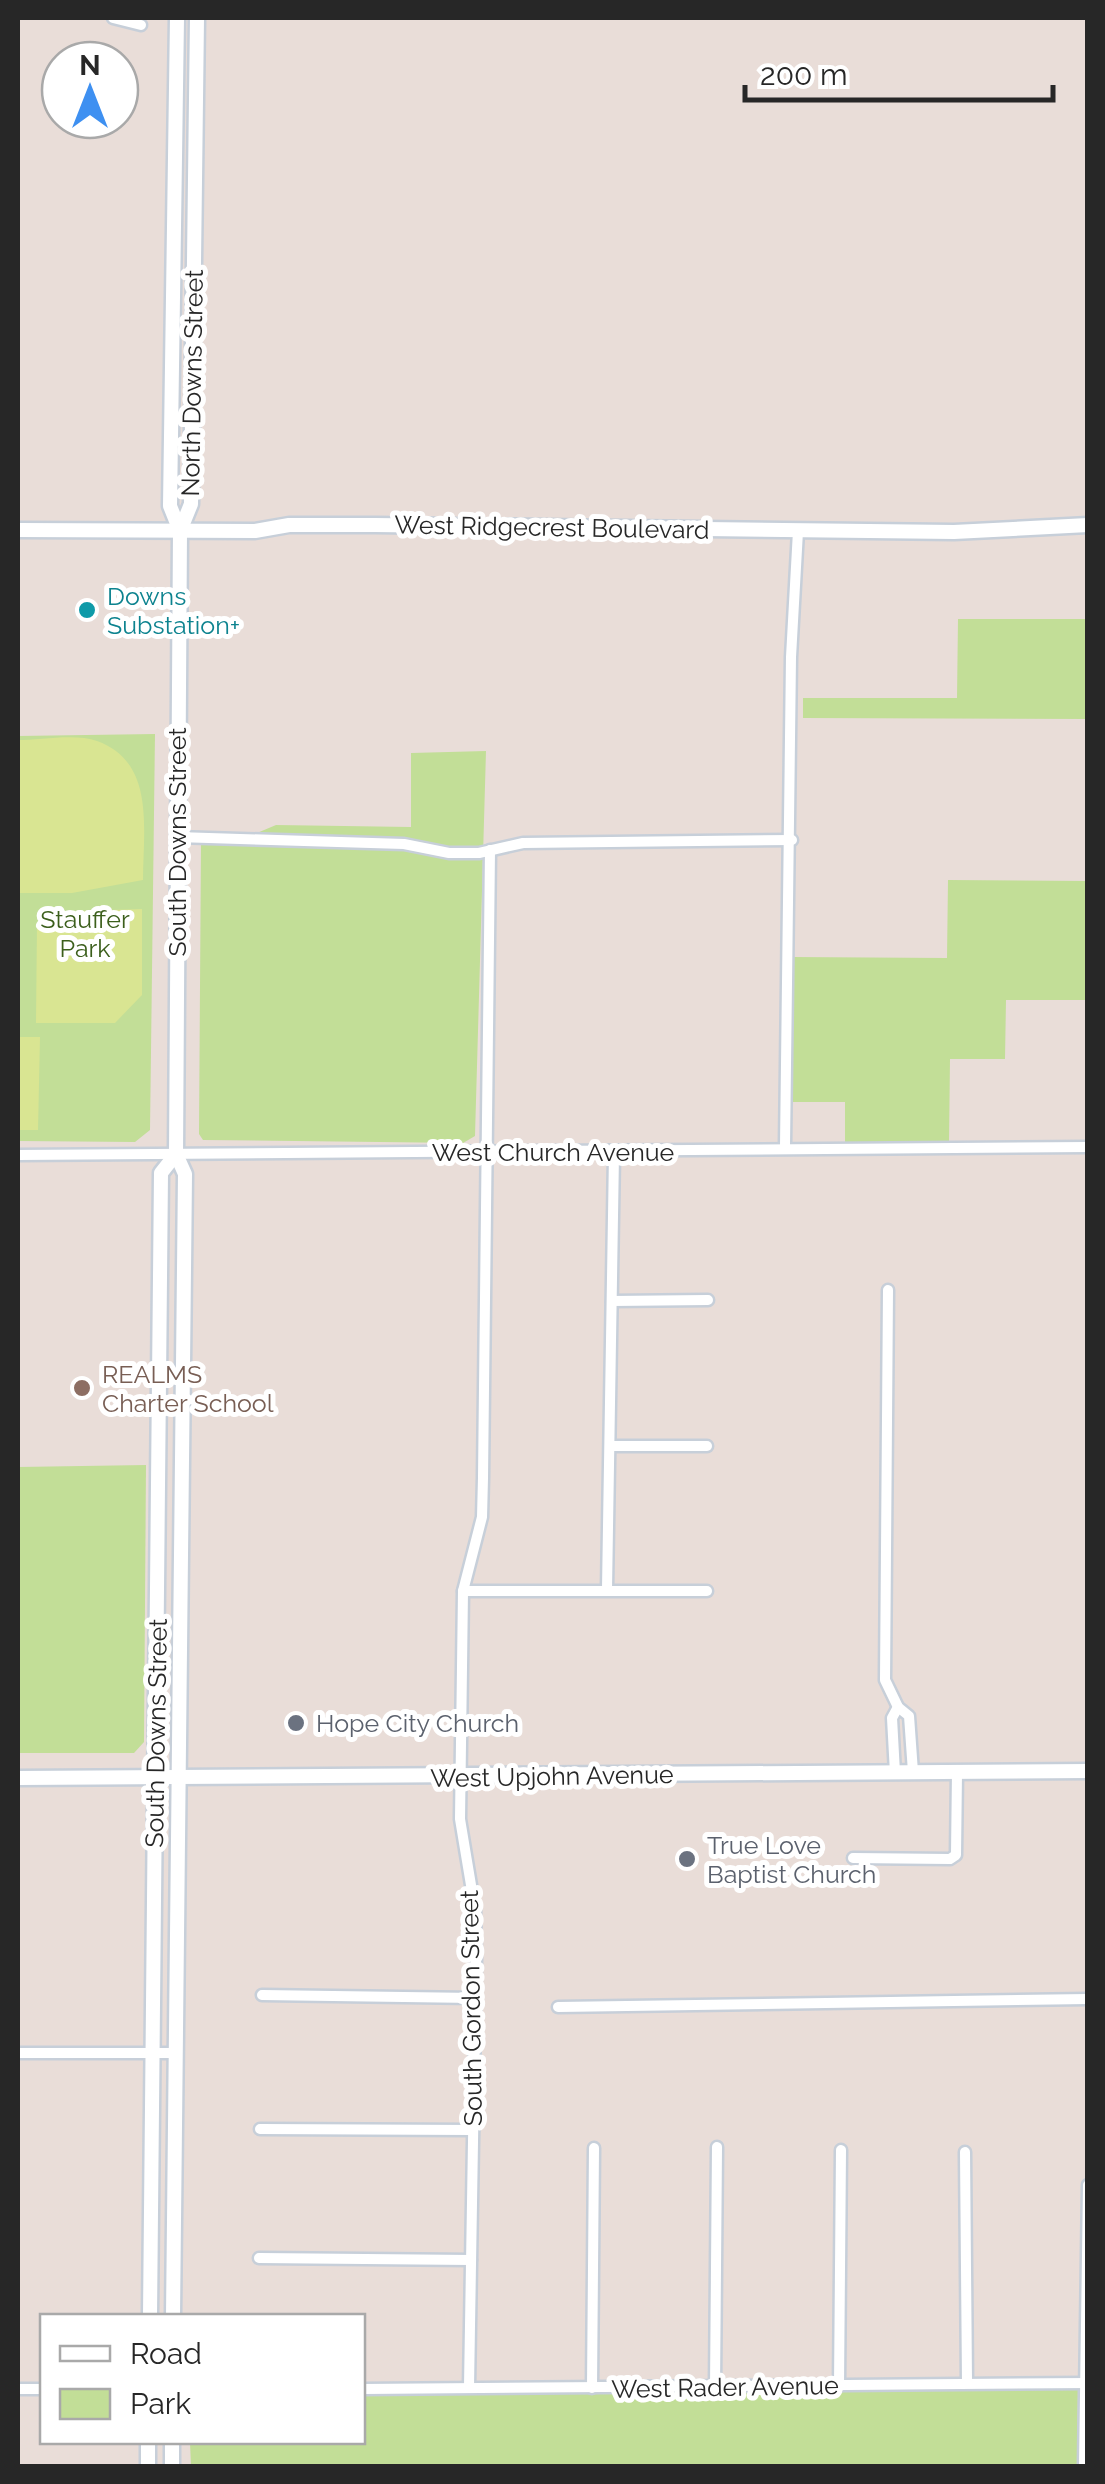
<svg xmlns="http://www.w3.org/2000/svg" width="1105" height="2484" viewBox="0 0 1105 2484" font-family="Raleway,sans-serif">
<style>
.green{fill:#c2de97}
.pitch{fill:#d9e592}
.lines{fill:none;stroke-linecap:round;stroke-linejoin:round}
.street-casing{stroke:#c7cfd9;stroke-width:15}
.secondary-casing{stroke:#c7cfd9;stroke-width:19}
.street{stroke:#fff;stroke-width:10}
.secondary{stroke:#fff;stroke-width:14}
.culture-dot{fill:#0f9aa8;stroke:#fff;stroke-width:4}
.education-dot{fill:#8d6e63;stroke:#fff;stroke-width:4}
.worship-dot{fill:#6b7280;stroke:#fff;stroke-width:4}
.labels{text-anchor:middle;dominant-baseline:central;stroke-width:10;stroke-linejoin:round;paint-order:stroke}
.street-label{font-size:25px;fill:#272727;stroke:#fff}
.culture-label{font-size:25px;fill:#0d838f;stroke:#fff;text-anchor:start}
.park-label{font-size:25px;fill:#3c5f1c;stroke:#fff}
.education-label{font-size:25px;fill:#785e54;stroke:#fff;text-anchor:start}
.worship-label{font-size:25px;fill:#5b616d;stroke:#fff;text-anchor:start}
</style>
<rect width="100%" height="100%" fill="#e9ddd8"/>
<!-- green -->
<g class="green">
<path d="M958 619H1087V719L803 718V698H957Z"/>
<path d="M155 734 150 1130 135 1142 18 1141V736Z"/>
<path d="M486 751 475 1136 463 1143 203 1140 199 1134 201 842 243 839 276 825 411 827V753Z"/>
<path d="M948 880 1087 881V1000H1006L1005 1059H950L949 1143H845V1102H791L792 957 947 958Z"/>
<path d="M146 1465 144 1742 134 1753H18V1467Z"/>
<path d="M1078 2389 1077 2466H191L190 2442H362L363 2393Z"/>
</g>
<!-- pitch -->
<g class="pitch">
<path d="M18 740C40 740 76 733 97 741 156 762 143 830 143 880L72 893H18Z"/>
<path d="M142 909V995L115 1023H36L37 925 46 912Z"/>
<path d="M18 1037H40L38 1130H18Z"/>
</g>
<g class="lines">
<defs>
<g id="street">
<path d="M113 18 141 25"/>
<path d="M177 837 404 844 449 853H479L523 843 792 840"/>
<path d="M785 1146 791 657 798 531"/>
<path d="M18 1155 1088 1147"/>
<path d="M888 1290 885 1680 898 1707 909 1716 913 1772"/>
<path d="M612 1301 708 1300"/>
<path d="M610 1446H707"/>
<path d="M607 1589 614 1154"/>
<path d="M463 1591H707"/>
<path d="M895 1773 892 1718 898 1707"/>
<path d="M853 1858 950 1859 956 1855 957 1772"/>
<path d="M262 1995 475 1998"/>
<path d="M558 2007 1088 1999"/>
<path d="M18 2053H175"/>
<path d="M260 2129 473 2130"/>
<path d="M965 2152 967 2382"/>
<path d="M259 2258 471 2260"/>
<path d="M839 2386 841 2150"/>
<path d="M469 2387 476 1958 475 1909 460 1819 463 1591 482 1517 483 1478 490 850"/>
<path d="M592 2388 594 2148"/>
<path d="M715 2388 717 2147"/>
<path d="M18 2389H42"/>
<path d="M362 2389 1088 2383"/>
<path d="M1084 2466 1088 2185"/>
</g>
<g id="secondary">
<path d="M177 18 170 506 180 531"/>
<path d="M18 530 255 531 289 525H375L954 532 1088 525"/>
<path d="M18 1778 1088 1771"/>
<path d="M150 2316 161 1173 176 1154"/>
<path d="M173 2316 185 1174 176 1154 180 531 191 504 197 18"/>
<path d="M148 2466V2442"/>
<path d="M172 2466V2442"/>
</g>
</defs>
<!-- street casing -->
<use href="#street" class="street-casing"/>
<!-- secondary casing -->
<use href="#secondary" class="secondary-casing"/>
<!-- street -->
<use href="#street" class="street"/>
<!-- secondary -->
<use href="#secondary" class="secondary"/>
</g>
<!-- markers -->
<circle class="culture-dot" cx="87" cy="610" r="10"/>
<circle class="education-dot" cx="82" cy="1388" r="10"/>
<g class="worship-dot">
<circle cx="296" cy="1723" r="10"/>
<circle cx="687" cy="1859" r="10"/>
</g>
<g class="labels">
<!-- street labels -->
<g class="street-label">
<text transform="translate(192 383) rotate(-89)">North Downs Street</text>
<text transform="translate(552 527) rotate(1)">West Ridgecrest Boulevard</text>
<text transform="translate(177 842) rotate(-90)">South Downs Street</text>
<text x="553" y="1152">West Church Avenue</text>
<text transform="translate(156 1733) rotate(-89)">South Downs Street</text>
<text transform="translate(552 1776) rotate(-1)">West Upjohn Avenue</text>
<text transform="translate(471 2008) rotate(-91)">South Gordon Street</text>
<text transform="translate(725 2387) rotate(-1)">West Rader Avenue</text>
</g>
<!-- culture labels -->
<g class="culture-label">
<text x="107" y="596">Downs<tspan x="107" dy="29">Substation+</tspan></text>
</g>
<!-- park labels -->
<g class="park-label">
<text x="85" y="919">Stauffer<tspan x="85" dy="29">Park</tspan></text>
</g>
<!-- education labels -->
<g class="education-label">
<text x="102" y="1374">REALMS<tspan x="102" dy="29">Charter School</tspan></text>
</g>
<!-- worship labels -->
<g class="worship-label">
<text x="316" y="1723">Hope City Church</text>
<text x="707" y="1845">True Love<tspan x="707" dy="29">Baptist Church</tspan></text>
</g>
</g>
<!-- border -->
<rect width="1105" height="2484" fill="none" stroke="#272727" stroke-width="40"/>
<!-- legend -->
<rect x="40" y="2314" width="325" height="130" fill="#ffffff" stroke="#a9a9a9" stroke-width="2.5"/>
<rect x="60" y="2346" width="50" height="15" fill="#ffffff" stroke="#a9a9a9" stroke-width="2.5"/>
<text x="130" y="2364" font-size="30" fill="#272727">Road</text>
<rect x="60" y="2389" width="50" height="30" fill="#c2de97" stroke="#a9a9a9" stroke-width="2.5"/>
<text x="130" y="2414" font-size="30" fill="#272727">Park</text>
<!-- north arrow -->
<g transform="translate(90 90)"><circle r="48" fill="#ffffff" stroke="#a9a9a9" stroke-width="2.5"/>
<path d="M0-8L18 38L0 25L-18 38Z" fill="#3e90f1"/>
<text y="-15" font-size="28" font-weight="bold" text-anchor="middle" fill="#272727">N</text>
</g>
<!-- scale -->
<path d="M745 85v15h308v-15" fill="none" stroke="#272727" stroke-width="5"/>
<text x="760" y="85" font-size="30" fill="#272727" stroke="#ffffff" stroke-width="8" paint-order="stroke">200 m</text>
</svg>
